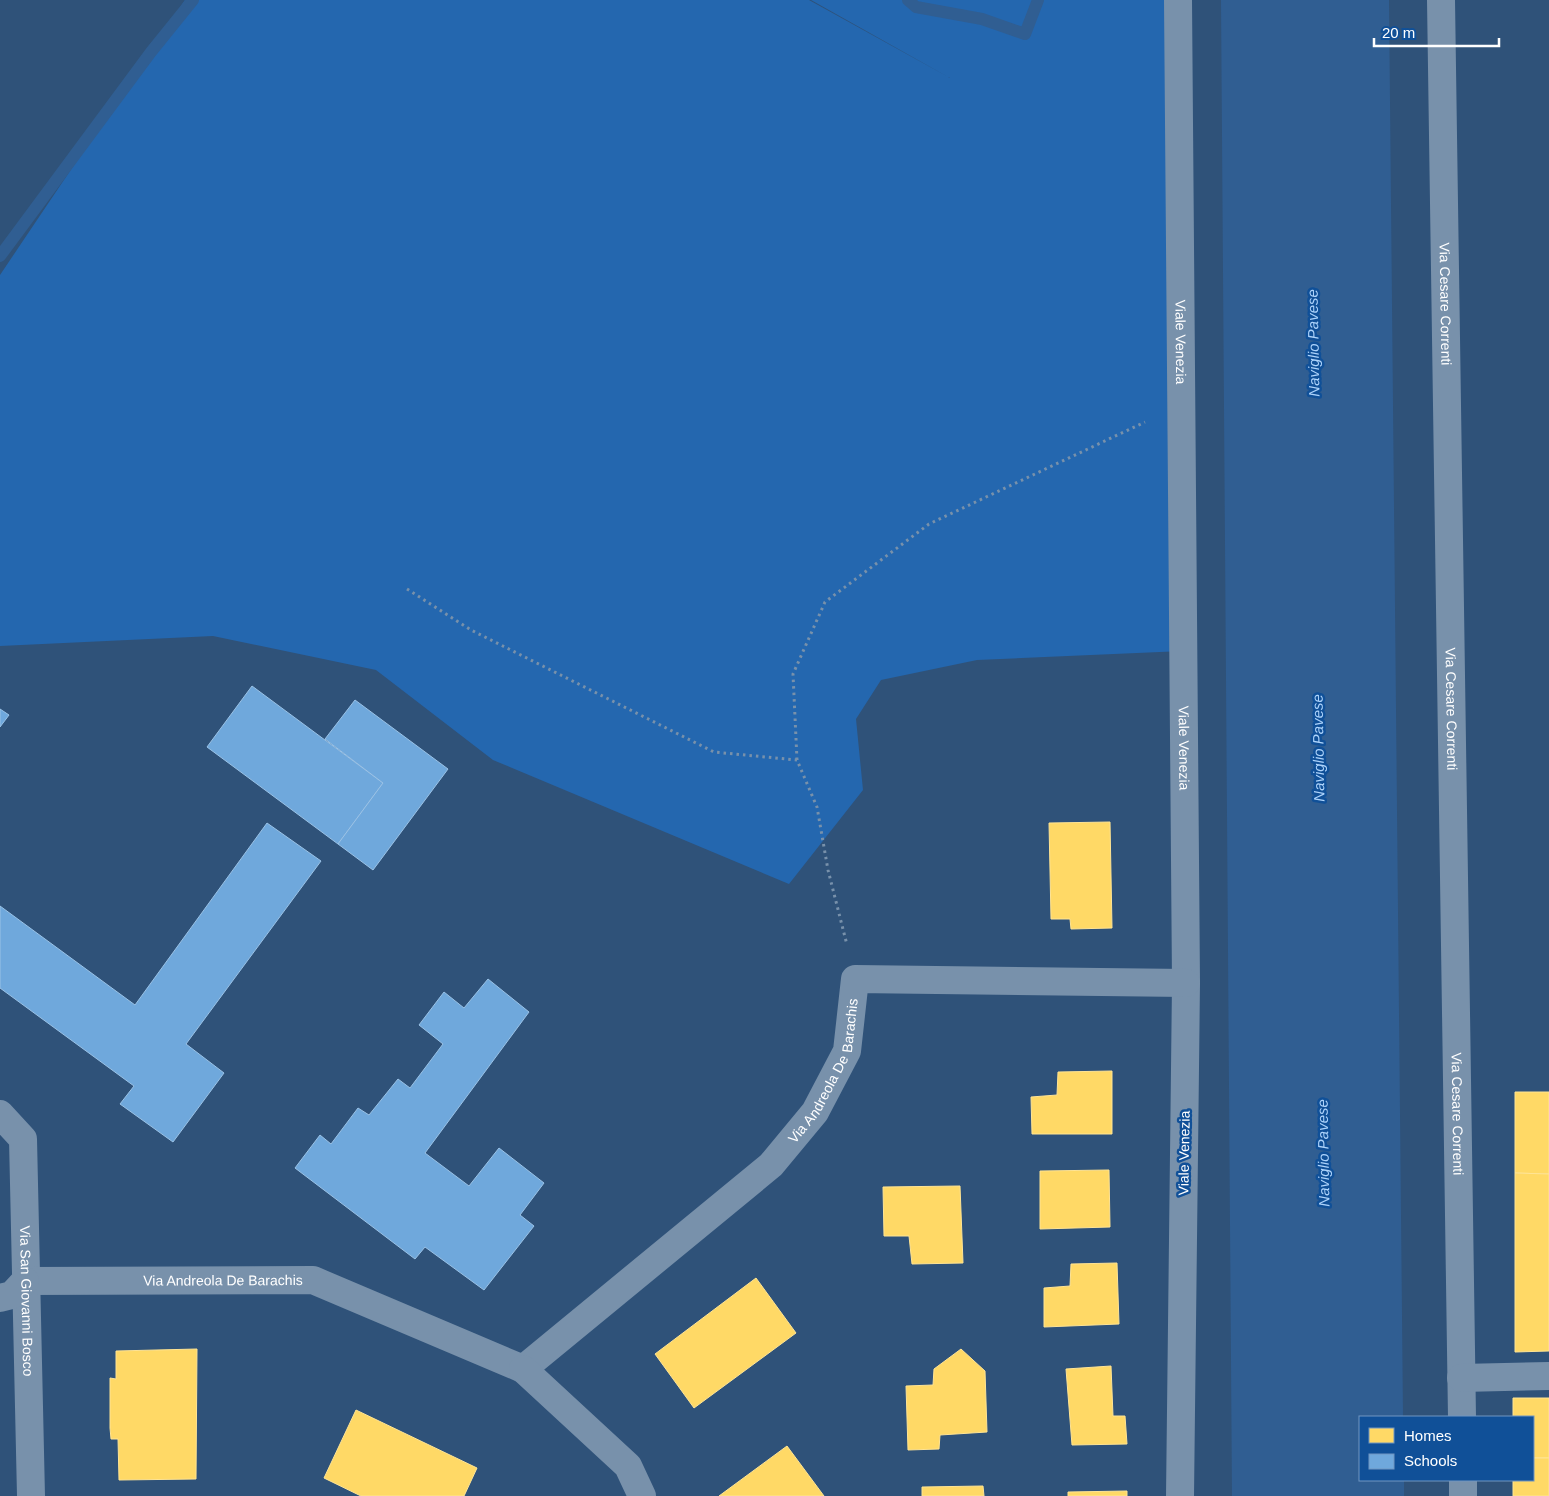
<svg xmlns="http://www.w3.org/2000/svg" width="1549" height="1496" viewBox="0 0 1549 1496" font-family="Arial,sans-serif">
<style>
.green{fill:#2467af}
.water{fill:#305e92}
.homes{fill:#ffd966;stroke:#ffe494}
.schools{fill:#6fa8dc;stroke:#9ac2e6}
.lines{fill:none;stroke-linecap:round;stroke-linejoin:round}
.stream{stroke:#305e92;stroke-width:12}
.path{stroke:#7891ab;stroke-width:3;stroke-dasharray:2.5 4;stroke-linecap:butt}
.minor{stroke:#7891ab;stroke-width:28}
.labels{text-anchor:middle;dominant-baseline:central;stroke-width:5;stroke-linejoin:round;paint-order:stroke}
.street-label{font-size:14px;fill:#fff;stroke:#105098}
.water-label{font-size:15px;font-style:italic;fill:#add3fb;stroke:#105098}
</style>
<rect width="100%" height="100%" fill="#2f5279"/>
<!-- green -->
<path class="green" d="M185 0H809L950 78 811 0H1176L1183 651 977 660 881 680 856 719 863 790 789 884 493 760 376 670 213 636 0 646V275Z"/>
<!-- water -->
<path class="water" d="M1221 0H1389L1403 1417H1360V1480H1404V1496H1232Z"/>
<!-- homes -->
<g class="homes">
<path d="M1110 822 1112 928 1071 929 1070 919H1051L1049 823Z"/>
<path d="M1112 1071V1134H1032L1031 1097 1057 1095 1058 1072Z"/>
<path d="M1515 1092H1549V1174L1515 1173Z"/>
<path d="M1109 1170 1110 1227 1040 1229V1171Z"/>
<path d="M1515 1173 1549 1174V1351L1515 1352Z"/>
<path d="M960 1186 963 1263 912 1264 909 1236H884L883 1187Z"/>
<path d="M1117 1263 1119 1324 1044 1327V1288L1070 1286 1071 1264Z"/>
<path d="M756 1278 796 1333 694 1408 655 1354Z"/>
<path d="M197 1349 196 1479 119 1480 118 1439H111L110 1428V1378L116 1379V1351Z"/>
<path d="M961 1349 985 1371 987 1432 940 1435 939 1449 908 1450 906 1386 933 1385 934 1369Z"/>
<path d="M1111 1366 1113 1416H1125L1127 1444 1072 1445 1066 1369Z"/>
<path d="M1513 1398H1549V1458H1533V1417H1513Z"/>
<path d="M356 1410 477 1468 464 1496H361L324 1478Z"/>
<path d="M787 1446 824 1496H719Z"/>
<path d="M1533 1458H1549V1496H1513V1480H1533Z"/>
<path d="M983 1486 984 1496H922V1487Z"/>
<path d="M1127 1491V1496H1068V1492Z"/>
</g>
<!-- schools -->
<g class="schools">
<path d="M252 686 383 783 338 844 207 747Z"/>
<path d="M355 700 448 769 373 870 338 844 383 783 325 739Z"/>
<path d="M0 709 9 715 0 727Z"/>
<path d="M267 823 321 861 186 1044 224 1073 173 1142 120 1104 134 1086 0 988V906L135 1005Z"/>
<path d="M488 979 529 1012 425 1153 469 1186 499 1148 544 1183 520 1215 534 1226 484 1290 425 1247 415 1259 295 1168 320 1135 331 1144 358 1108 369 1115 398 1079 410 1088 443 1044 419 1025 444 992 464 1008Z"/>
</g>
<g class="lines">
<!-- stream -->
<g class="stream">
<path d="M908 0 916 7 982 19 1025 34 1038 0"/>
<path d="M0 256 151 52 193 0"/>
</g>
<!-- path -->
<g class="path">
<path d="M407 589 471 630 714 752 797 760 817 807 828 870 847 945"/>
<path d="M797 760 793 674 825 602 929 524 1145 422"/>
</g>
<!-- minor -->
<g class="minor">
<path id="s1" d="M1178 0 1186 983 1180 1496"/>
<path id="s2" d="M1441 0 1462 1417"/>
<path id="s3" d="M0 1114 23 1139 31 1496"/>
<path id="s4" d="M25 1281 313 1280 523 1369 771 1165 815 1112 847 1051 855 979 1186 983"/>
<path d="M0 1298 12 1295 25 1281"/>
<path d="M523 1369 628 1466 642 1496"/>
<path d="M1461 1378 1549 1376"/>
<path d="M1463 1480V1496"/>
</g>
</g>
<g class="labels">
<!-- street labels -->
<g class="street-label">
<text stroke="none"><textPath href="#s2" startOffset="304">Via Cesare Correnti</textPath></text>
<text stroke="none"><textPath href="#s1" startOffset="342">Viale Venezia</textPath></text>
<text stroke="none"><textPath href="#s2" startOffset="709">Via Cesare Correnti</textPath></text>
<text stroke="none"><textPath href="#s1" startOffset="748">Viale Venezia</textPath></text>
<text stroke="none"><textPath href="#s4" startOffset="948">Via Andreola De Barachis</textPath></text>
<text stroke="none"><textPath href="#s2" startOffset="1114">Via Cesare Correnti</textPath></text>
<text transform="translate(1184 1153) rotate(-89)">Viale Venezia</text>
<text stroke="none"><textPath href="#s4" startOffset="198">Via Andreola De Barachis</textPath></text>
<text stroke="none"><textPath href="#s3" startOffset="196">Via San Giovanni Bosco</textPath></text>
</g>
<!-- water labels -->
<g class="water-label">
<text transform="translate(1313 343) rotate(-91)">Naviglio Pavese</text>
<text transform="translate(1318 748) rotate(-91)">Naviglio Pavese</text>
<text transform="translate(1323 1153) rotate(-91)">Naviglio Pavese</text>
</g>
</g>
<!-- legend -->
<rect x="1359" y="1416" width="175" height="65" fill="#105098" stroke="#7096c1"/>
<rect x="1369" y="1428" width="25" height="15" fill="#ffd966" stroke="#7096c1"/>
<text x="1404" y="1441" font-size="15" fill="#ffffff">Homes</text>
<rect x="1369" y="1454" width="25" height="15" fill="#6fa8dc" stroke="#7096c1"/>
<text x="1404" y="1466" font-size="15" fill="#ffffff">Schools</text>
<!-- scale -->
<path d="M1374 38v8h125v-8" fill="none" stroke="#ffffff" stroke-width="2.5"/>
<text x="1382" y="38" font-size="15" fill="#ffffff" stroke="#105098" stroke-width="4" paint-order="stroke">20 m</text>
</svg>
